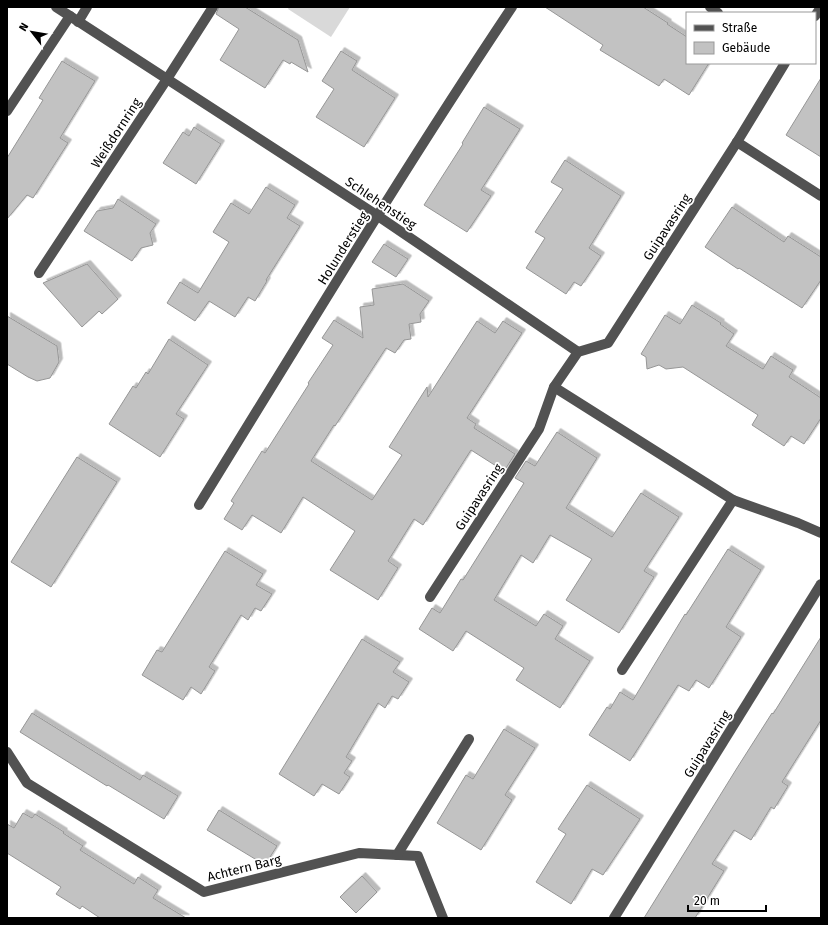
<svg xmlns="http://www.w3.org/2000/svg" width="828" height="925" viewBox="0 0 828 925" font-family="'Fira Sans',sans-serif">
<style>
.green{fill:#d9d9d9}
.building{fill:#c2c2c2;stroke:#969696;filter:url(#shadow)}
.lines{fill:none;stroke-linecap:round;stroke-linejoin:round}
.minor{stroke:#525252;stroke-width:10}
.labels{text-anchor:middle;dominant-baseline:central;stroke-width:3.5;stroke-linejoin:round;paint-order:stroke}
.street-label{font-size:13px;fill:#000;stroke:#fff}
</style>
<defs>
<filter id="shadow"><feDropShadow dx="3.5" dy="-3.5" stdDeviation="0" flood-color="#0004"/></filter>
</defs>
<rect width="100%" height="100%" fill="#fff"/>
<!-- green -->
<path class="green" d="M289 7H350L331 37 288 9Z"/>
<!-- building -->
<g class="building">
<path d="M219 7H245L298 40 308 72 291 62 290 64 283 60 265 88 220 60 239 29 216 14Z"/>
<path d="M545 7H643L668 23 667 24 687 37V63H709L689 95 664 79 659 86 600 50 603 45Z"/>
<path d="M341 51 357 61 352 70 395 98 364 147 316 117 334 89 322 81Z"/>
<path d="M62 61 95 81 60 138 68 143 33 198 27 195 7 219V158L43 100 39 98Z"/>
<path d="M821 78V157L786 135Z"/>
<path d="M484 107 520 129 481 190 491 196 467 232 424 205 463 144 462 143Z"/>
<path d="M194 127 221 144 196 184 163 163 183 132 189 136Z"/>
<path d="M565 160 621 196 589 248 601 256 581 286 574 282 566 294 526 268 545 238 535 232 563 189 551 182Z"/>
<path d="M266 187 295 205 287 218 300 226 266 280 267 281 255 301 248 297 235 317 209 301 195 321 167 303 180 282 198 293 229 242 213 232 231 203 249 214Z"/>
<path d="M118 199 156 224 150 233 153 245 141 248 132 261 84 231 97 211 113 208Z"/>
<path d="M732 207 784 242 788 236 821 257V280L802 308 739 268 738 269 705 247Z"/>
<path d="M384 244 408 259 396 277 372 262Z"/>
<path d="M87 264 118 299 102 314 99 311 82 327 43 283Z"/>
<path d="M403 284 429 301 420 314 421 322 409 324 411 339 404 340 395 353 386 348 335 426 334 425 311 461 372 500 402 455 389 447 427 387 428 397 477 321 495 333 503 321 522 333 467 418 476 424 474 428 515 454 504 471 471 450 423 525 414 519 388 561 398 568 378 600 330 570 355 531 303 497 281 533 252 515 242 530 224 519 234 503 231 501 262 451 265 453 309 384 308 383 333 345 322 338 334 320 363 338 360 307 374 305 372 289Z"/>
<path d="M692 305 721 323 720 324 734 334 726 346 763 369 771 356 793 370 789 377 821 398V418L804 444 791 436 784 446 752 425 758 415 683 367 666 369 659 365 647 369 646 357 641 354 665 315 680 324Z"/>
<path d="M7 316 57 346 59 362 50 378 37 381 28 377 7 364Z"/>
<path d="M169 339 208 365 176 414 184 419 160 457 109 424 133 386 136 388 146 372 148 374Z"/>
<path d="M557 432 597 458 566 508 612 537 641 493 679 517 644 571 654 577 619 633 566 600 592 559 550 535 533 563 521 555 494 600 536 626 544 614 563 626 555 639 590 661 560 708 516 680 524 668 466 631 453 651 419 629 432 608 440 613 461 579 463 580 524 483 515 478 526 461 535 466Z"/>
<path d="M77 457 117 482 51 587 11 562Z"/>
<path d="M728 549 761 570 726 627 741 637 709 688 696 680 689 691 678 685 630 761 589 735 607 707 610 709 620 692 633 700 685 614 686 615Z"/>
<path d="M225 551 263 574 256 585 272 594 261 611 255 608 248 620 241 615 209 667 215 671 201 694 191 687 183 700 142 675 157 650 162 652Z"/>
<path d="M821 637V720L782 782 788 786 774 809 771 807 751 840 734 830 712 864 724 871 695 918H644L737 768 772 713 773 714Z"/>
<path d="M362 639 400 662 393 672 409 682 398 699 392 696 385 708 378 703 346 757 352 761 344 773 350 777 339 794 322 784 314 796 279 774Z"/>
<path d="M32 713 140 780 143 775 178 796 164 819 108 785 107 786 20 732Z"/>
<path d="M504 729 535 748 505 795 512 800 481 850 437 823 466 775 473 779Z"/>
<path d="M587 785 640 819 603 875 592 869 571 904 536 882 566 834 558 829Z"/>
<path d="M219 810 277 846 265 865 207 830Z"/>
<path d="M23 813 32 818 35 814 64 832 63 833 83 846 80 850 134 884 138 877 158 890 153 898 186 918H100L82 906 80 909 56 894 61 887 7 853V824L14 828Z"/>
<path d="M362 876 377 892 356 913 340 897Z"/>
</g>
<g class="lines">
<!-- minor -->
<g class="minor">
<path d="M56 7 378 216 578 352"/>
<path d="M710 7 718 13"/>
<path d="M815 16 821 7"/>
<path d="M78 22 87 7"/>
<path d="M785 63 737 142 608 343 578 352 554 387 733 500 798 523 821 533"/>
<path d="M7 111 70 16"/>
<path d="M737 142 821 196"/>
<path d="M39 273 167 79 213 7"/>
<path d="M199 505C302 338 403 170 512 7"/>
<path d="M430 597 539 429 554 387"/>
<path d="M622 670 733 500"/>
<path d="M7 752 27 783 204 892 359 853 418 856 443 918"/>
<path d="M397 855 469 739"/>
<path d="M614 918 821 584"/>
</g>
</g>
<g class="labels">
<!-- street labels -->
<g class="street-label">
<text transform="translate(116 133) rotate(-57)">Weißdornring</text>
<text transform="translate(381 203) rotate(34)">Schlehenstieg</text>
<text transform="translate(667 227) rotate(-57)">Guipavasring</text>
<text transform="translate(343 248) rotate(-58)">Holunderstieg</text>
<text transform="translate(479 497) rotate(-57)">Guipavasring</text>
<text transform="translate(707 744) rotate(-58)">Guipavasring</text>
<text transform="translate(244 868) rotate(-14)">Achtern Barg</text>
</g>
</g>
<!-- border -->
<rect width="828" height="925" fill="none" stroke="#000000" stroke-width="16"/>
<!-- legend -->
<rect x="686" y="12" width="130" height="52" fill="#ffffff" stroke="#999999"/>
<rect x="694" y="25" width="20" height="6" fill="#525252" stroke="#999999"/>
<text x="722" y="32" font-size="12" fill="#000000">Straße</text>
<rect x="694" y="42" width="20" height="12" fill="#c2c2c2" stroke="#999999"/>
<text x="722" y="52" font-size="12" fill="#000000">Gebäude</text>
<!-- north arrow -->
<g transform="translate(32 32) rotate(301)" stroke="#ffffff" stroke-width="3" paint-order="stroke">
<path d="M0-3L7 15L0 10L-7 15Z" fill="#000000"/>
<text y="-6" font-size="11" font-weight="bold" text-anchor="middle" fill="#000000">N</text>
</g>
<!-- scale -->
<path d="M688 905v6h78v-6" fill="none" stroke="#000000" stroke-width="2"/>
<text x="694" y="905" font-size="12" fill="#000000" stroke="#ffffff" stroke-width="3" paint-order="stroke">20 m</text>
</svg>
